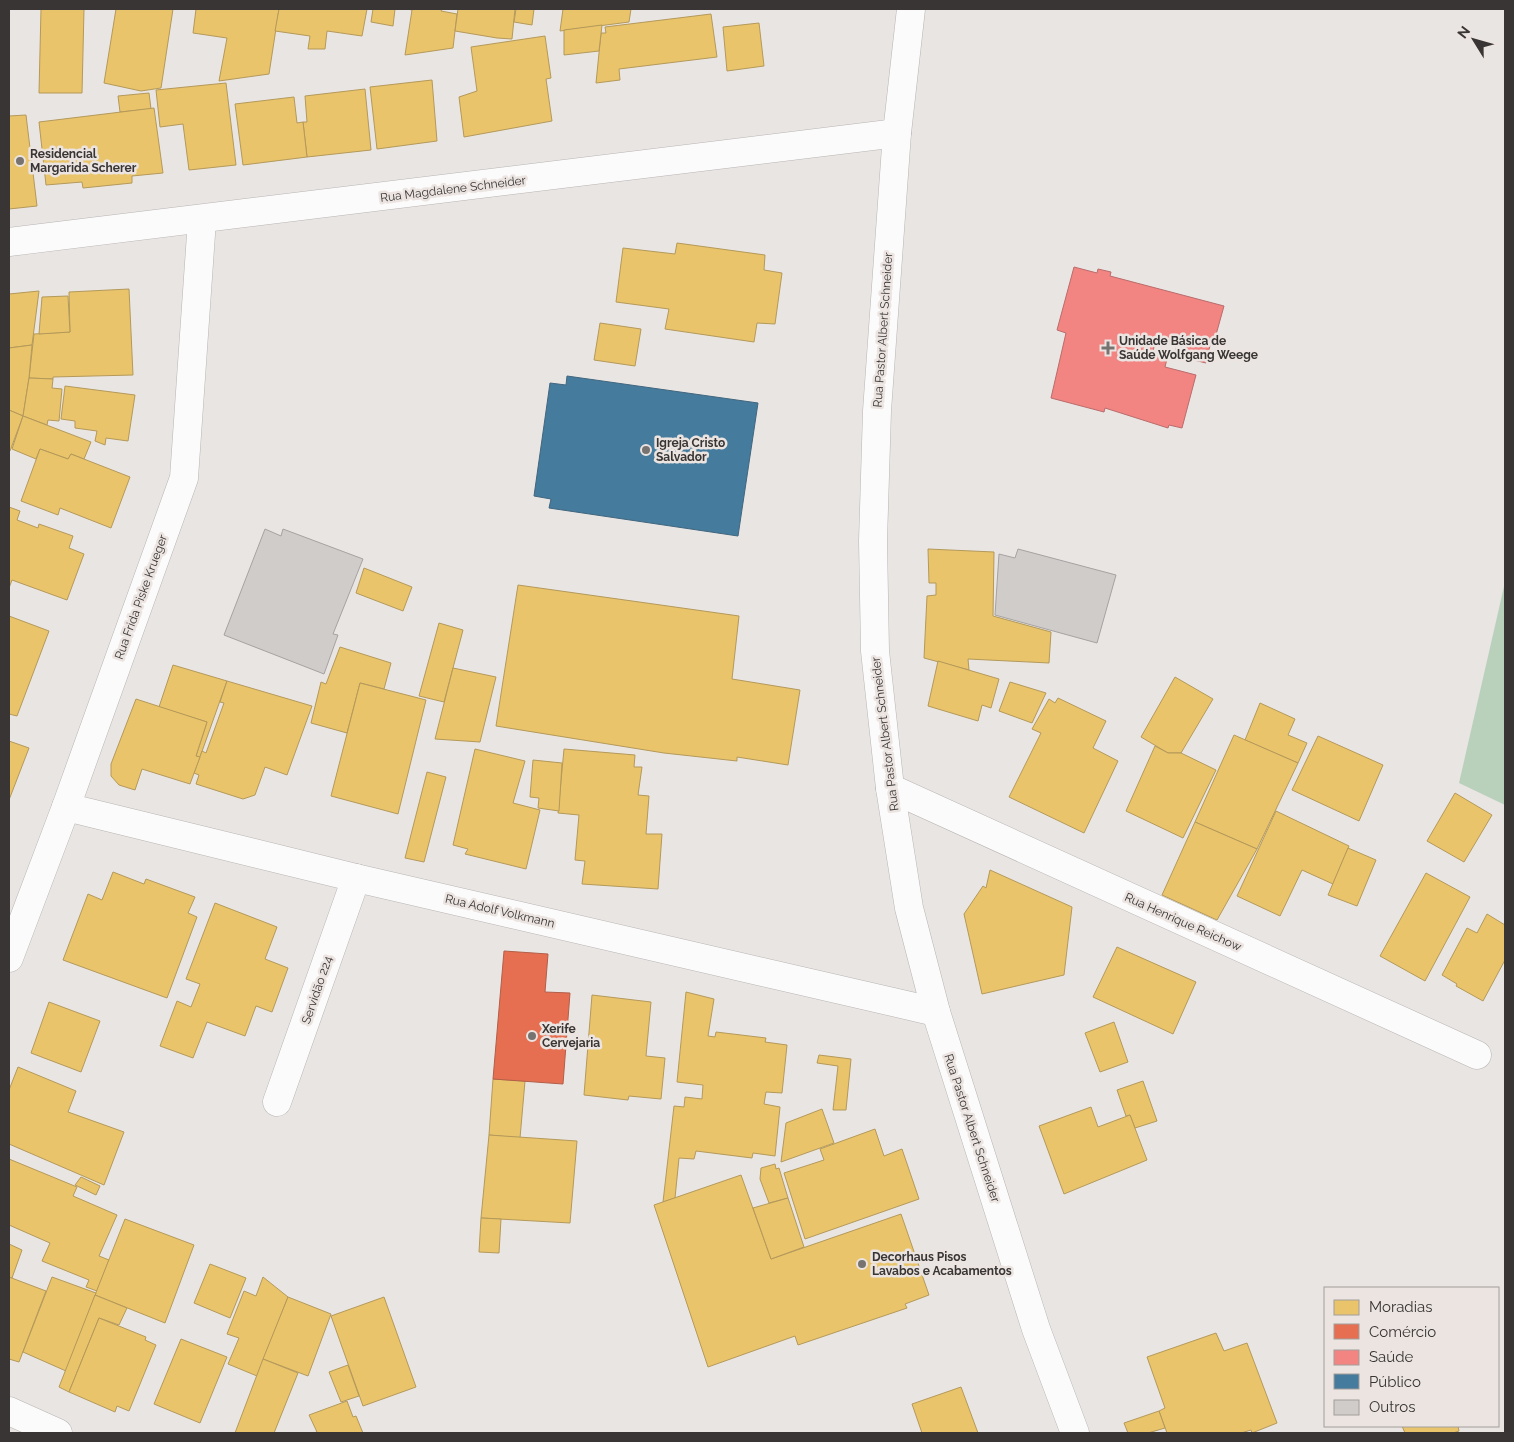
<svg xmlns="http://www.w3.org/2000/svg" width="1514" height="1442" viewBox="0 0 1514 1442" font-family="Raleway,sans-serif">
<style>
.green{fill:#b9d1bb}
.homes{fill:#e9c46a;stroke:#b4995a}
.shops{fill:#e76f51;stroke:#b25e48}
.health{fill:#f28482;stroke:#ba6c6b}
.public{fill:#457b9d;stroke:#41667e}
.building{fill:#cfccca;stroke:#a5a2a1}
.lines{fill:none;stroke-linecap:round;stroke-linejoin:round}
.minor-casing{stroke:#b8b4b3;stroke-width:29}
.secondary-casing{stroke:#b8b4b3;stroke-width:29}
.minor{stroke:#fcfbfb;stroke-width:28}
.secondary{stroke:#fcfbfb;stroke-width:28}
.poi-dot{fill:#767371;stroke:#ebe4e1;stroke-width:2}
.labels{text-anchor:middle;dominant-baseline:central;stroke-width:5;stroke-linejoin:round;paint-order:stroke}
.poi-label{font-size:12px;font-weight:bold;fill:#383534;stroke:#ebe4e1;text-anchor:start}
.street-label{font-size:12px;fill:#383534;stroke:#ebe4e1}
</style>
<rect width="100%" height="100%" fill="#e9e5e3"/>
<!-- green -->
<path class="green" d="M1505 582V805L1459 783Z"/>
<!-- homes -->
<g class="homes">
<path d="M41 9H84L82 93H39Z"/>
<path d="M116 9H173L161 88 141 91 104 83Z"/>
<path d="M196 9H279L269 74 219 81 227 38 193 33Z"/>
<path d="M279 9H367L362 36 327 31 325 49H308L310 36 275 31Z"/>
<path d="M373 9H395L393 26 371 22Z"/>
<path d="M407 9H442L441 11 457 14 453 48 405 55 412 10Z"/>
<path d="M458 9H515L512 39 497 38 455 31Z"/>
<path d="M516 9H534L532 25 514 22Z"/>
<path d="M563 9H631L629 22 560 31Z"/>
<path d="M711 14 717 57 619 69 620 80 596 83 601 33H606L605 27Z"/>
<path d="M759 23 764 66 727 71 723 27Z"/>
<path d="M602 25 599 51 564 55V30Z"/>
<path d="M545 36 551 78 546 79 552 121 464 137 459 97 477 91 471 47Z"/>
<path d="M432 80 437 141 377 149 370 87Z"/>
<path d="M226 83 236 165 189 170 183 124 160 127 156 90Z"/>
<path d="M365 89 371 150 307 157 303 122H307L305 96Z"/>
<path d="M149 93 151 109 120 112 118 96Z"/>
<path d="M294 97 297 123 303 122 307 157 243 165 235 104Z"/>
<path d="M154 108 163 173 132 176V183L83 188 82 182 46 185 39 122Z"/>
<path d="M26 115 37 206 9 209V116Z"/>
<path d="M677 243 765 255 764 270 782 273 775 324 757 323 754 342 665 329 669 309 616 302 623 248 675 254Z"/>
<path d="M129 289 133 375 53 377V379L29 378 34 334 70 332 69 292Z"/>
<path d="M39 291 32 345 9 348V294Z"/>
<path d="M68 296 70 332 39 334 42 297Z"/>
<path d="M600 323 641 329 635 366 594 360Z"/>
<path d="M32 345 29 378 23 416 9 410V348Z"/>
<path d="M29 378 53 379 52 388 62 389 59 421 48 420 47 425 23 416Z"/>
<path d="M65 386 135 395 128 441 106 438 105 445 95 441 97 431 75 428V421L61 419Z"/>
<path d="M9 410 23 416 10 451H9Z"/>
<path d="M23 416 91 442 84 459 71 454 68 459 40 449 36 459 12 449Z"/>
<path d="M40 449 68 459 71 454 130 477 111 528 60 508 58 515 21 501Z"/>
<path d="M9 507 20 511 17 520 38 528 39 524 73 536 69 548 84 554 67 600 12 580 9 588Z"/>
<path d="M928 549 994 552 993 616 1051 632 1049 663 968 659 969 670 924 658 927 596 936 595V583H929Z"/>
<path d="M364 568 412 587 403 611 356 593Z"/>
<path d="M518 585 739 616 732 679 800 690 788 765 737 757V761L664 753 496 726Z"/>
<path d="M9 616 49 631 17 716 9 714Z"/>
<path d="M439 623 463 630 444 702 419 696Z"/>
<path d="M340 647 391 663 384 689 360 683 347 733 311 723 321 682 326 684Z"/>
<path d="M938 661 999 679 991 708 982 705 978 721 928 706Z"/>
<path d="M173 665 227 681 200 757 196 756 207 722 159 707Z"/>
<path d="M453 668 496 677 480 742 435 739Z"/>
<path d="M1175 677 1213 699 1181 753H1168L1141 737Z"/>
<path d="M227 681 312 706 287 775 265 767 255 795 243 799 196 784 199 775 194 773 202 751 206 753 224 703 220 702Z"/>
<path d="M1010 682 1046 693 1032 723 999 711Z"/>
<path d="M360 683 426 700 398 814 331 796Z"/>
<path d="M1058 698 1106 721 1093 748 1118 761 1084 833 1009 797 1041 733 1032 729 1049 699 1055 703Z"/>
<path d="M136 699 207 722 196 756 200 757 190 784 142 769 135 790 119 785 111 776V764Z"/>
<path d="M1260 703 1295 719 1288 735 1307 743 1298 763 1245 740Z"/>
<path d="M1234 735 1298 763 1257 849 1195 822Z"/>
<path d="M1318 736 1383 765 1359 821 1292 790Z"/>
<path d="M9 741 29 748 9 800Z"/>
<path d="M1155 746 1168 753H1181L1216 770 1183 838 1126 811Z"/>
<path d="M475 749 525 761 513 803 540 810 526 869 465 854 468 849 453 845Z"/>
<path d="M564 749 635 755 634 767H642L638 795 649 796 646 834H662L658 889 582 884 585 861 575 860 579 815 558 813Z"/>
<path d="M533 760 562 763 559 811 538 808 539 798 530 797Z"/>
<path d="M427 772 446 777 424 862 405 858Z"/>
<path d="M1455 793 1492 815 1464 862 1427 841Z"/>
<path d="M1276 811 1349 846 1333 884 1302 870 1280 916 1237 896Z"/>
<path d="M1195 822 1257 849 1217 920 1162 895Z"/>
<path d="M1348 848 1376 860 1357 906 1328 895Z"/>
<path d="M990 870 1072 907 1064 975 982 994 964 914 983 886 986 888Z"/>
<path d="M113 872 144 884 146 879 195 897 188 913 197 917 167 998 63 960 88 894 102 900Z"/>
<path d="M1426 873 1470 897 1425 981 1380 956Z"/>
<path d="M215 903 277 927 265 959 288 968 272 1012 256 1006 245 1036 207 1022 193 1058 160 1046 177 1001 191 1007 200 984 186 979Z"/>
<path d="M1487 914 1505 925V960L1483 1001 1456 986 1457 984 1442 975 1467 928 1477 933Z"/>
<path d="M1117 947 1196 982 1173 1034 1093 997Z"/>
<path d="M686 992 714 999 708 1036 715 1037 716 1032 766 1038 765 1042 787 1045 782 1093 766 1092 764 1104 780 1107 775 1156 753 1153 752 1158 696 1151 694 1159 679 1158 675 1198 663 1202 674 1106 684 1107 685 1097 702 1099 703 1085 677 1082Z"/>
<path d="M592 995 651 1002 646 1056 665 1058 661 1099 629 1096 628 1100 584 1095Z"/>
<path d="M49 1002 100 1021 81 1072 31 1053Z"/>
<path d="M1114 1022 1128 1062 1100 1072 1085 1033Z"/>
<path d="M819 1055 851 1059 846 1110H833L838 1066 817 1063Z"/>
<path d="M18 1067 76 1091 68 1112 124 1132 104 1185 9 1144V1090Z"/>
<path d="M493 1079 525 1081 520 1138 489 1135Z"/>
<path d="M1143 1081 1157 1121 1135 1128 1130 1115 1126 1116 1117 1090Z"/>
<path d="M1091 1107 1098 1127 1130 1115 1147 1160 1064 1194 1039 1126Z"/>
<path d="M822 1109 834 1143 781 1162 786 1123Z"/>
<path d="M875 1129 884 1156 902 1149 919 1199 805 1239 784 1173 824 1160 820 1149Z"/>
<path d="M489 1135 577 1141 570 1223 481 1218Z"/>
<path d="M9 1159 77 1187 73 1196 117 1215 99 1256 109 1260 97 1291 86 1287 89 1280 42 1261 50 1243 9 1225Z"/>
<path d="M775 1164 776 1169 779 1168 788 1198 769 1203 760 1179 761 1168Z"/>
<path d="M741 1175 771 1259 901 1214 929 1295 905 1304 907 1308 798 1345 795 1336 708 1367 654 1205Z"/>
<path d="M81 1177 100 1186 96 1195 75 1185Z"/>
<path d="M788 1198 804 1247 771 1259 753 1208Z"/>
<path d="M481 1218 501 1219 499 1253 479 1252Z"/>
<path d="M125 1219 194 1245 165 1323 95 1295Z"/>
<path d="M9 1244 22 1250 12 1278 9 1277Z"/>
<path d="M210 1264 246 1278 230 1318 194 1303Z"/>
<path d="M9 1277 46 1291 19 1362 9 1359Z"/>
<path d="M52 1277 96 1293 66 1371 23 1352Z"/>
<path d="M263 1277 288 1297 257 1376 228 1364 239 1338 227 1334 244 1291 256 1296Z"/>
<path d="M95 1295 127 1308 119 1325 99 1318 69 1392 59 1387Z"/>
<path d="M288 1297 331 1314 308 1376 263 1359Z"/>
<path d="M384 1297 416 1387 363 1406 331 1316Z"/>
<path d="M99 1318 146 1337 145 1340 156 1345 129 1411 117 1406 115 1412 69 1392Z"/>
<path d="M1216 1333 1224 1351 1247 1343 1277 1423 1252 1433 1251 1430 1241 1433H1167L1159 1411 1165 1408 1147 1357Z"/>
<path d="M181 1339 227 1357 200 1423 154 1404Z"/>
<path d="M263 1359 298 1373 274 1433H235Z"/>
<path d="M348 1365 359 1396 341 1402 329 1372Z"/>
<path d="M961 1387 978 1433H922L912 1404Z"/>
<path d="M347 1401 353 1417 356 1416 363 1433H313L317 1432 309 1415Z"/>
<path d="M1159 1411 1165 1428 1148 1433H1128L1124 1423Z"/>
<path d="M1402 1426H1458L1459 1431 1453 1433H1405Z"/>
</g>
<!-- shops -->
<path class="shops" d="M504 951 548 954 545 992 570 993 563 1084 493 1079Z"/>
<!-- health -->
<path class="health" d="M1074 267 1097 273 1098 269 1111 272 1110 276 1224 306 1214 342 1211 341 1206 363 1174 355 1177 345 1156 340 1153 351 1168 355 1165 367 1196 375 1182 428 1169 425 1168 428 1105 408 1104 412 1051 398 1066 333 1057 330Z"/>
<!-- public -->
<path class="public" d="M567 376 758 403 738 536 549 508 551 499 534 496 550 383 566 385Z"/>
<!-- building -->
<g class="building">
<path d="M265 529 281 536 283 529 363 559 333 634 338 635 324 674 224 635Z"/>
<path d="M1018 549 1116 575 1097 643 995 615 999 554 1015 558Z"/>
</g>
<g class="lines">
<defs>
<g id="minor">
<path d="M890 788 1477 1055"/>
<path d="M66 807 356 878 936 1012"/>
<path d="M9 958 66 807 184 478 202 220"/>
<path d="M277 1102 356 878"/>
<path d="M9 1411 58 1433"/>
</g>
<g id="secondary">
<path d="M911 9 897 133 877 411 873 541 875 651 890 788 909 908 936 1012 1036 1329 1075 1433"/>
<path d="M9 242 897 133"/>
</g>
</defs>
<!-- minor casing -->
<use href="#minor" class="minor-casing"/>
<!-- secondary casing -->
<use href="#secondary" class="secondary-casing"/>
<!-- minor -->
<use href="#minor" class="minor"/>
<!-- secondary -->
<use href="#secondary" class="secondary"/>
</g>
<!-- markers -->
<g class="poi-dot">
<circle cx="20" cy="161" r="5"/>
<path d="M1105.5 340.5h5v5h5v5h-5v5h-5v-5h-5v-5h5z"/>
<circle cx="646" cy="450" r="5"/>
<circle cx="532" cy="1036" r="5"/>
<circle cx="862" cy="1264" r="5"/>
</g>
<g class="labels">
<!-- poi labels -->
<g class="poi-label">
<text x="30" y="154">Residencial<tspan x="30" dy="14">Margarida Scherer</tspan></text>
<text x="1119" y="341">Unidade Básica de<tspan x="1119" dy="14">Saúde Wolfgang Weege</tspan></text>
<text x="656" y="443">Igreja Cristo<tspan x="656" dy="14">Salvador</tspan></text>
<text x="542" y="1029">Xerife<tspan x="542" dy="14">Cervejaria</tspan></text>
<text x="872" y="1257">Decorhaus Pisos<tspan x="872" dy="14">Lavabos e Acabamentos</tspan></text>
</g>
<!-- street labels -->
<g class="street-label">
<text transform="translate(453 189) rotate(-7)">Rua Magdalene Schneider</text>
<text transform="translate(883 330) rotate(-86)">Rua Pastor Albert Schneider</text>
<text transform="translate(141 597) rotate(-70)">Rua Frida Piske Krueger</text>
<text transform="translate(885 734) rotate(-97)">Rua Pastor Albert Schneider</text>
<text transform="translate(500 911) rotate(13)">Rua Adolf Volkmann</text>
<text transform="translate(1183 922) rotate(24)">Rua Henrique Reichow</text>
<text transform="translate(317 990) rotate(-71)">Servidão 224</text>
<text transform="translate(972 1128) rotate(72)">Rua Pastor Albert Schneider</text>
</g>
</g>
<!-- border -->
<rect width="1514" height="1442" fill="none" stroke="#383534" stroke-width="20"/>
<!-- legend -->
<rect x="1324" y="1287" width="175" height="140" fill="#ebe4e1" stroke="#a39e9c"/>
<rect x="1334" y="1300" width="25" height="15" fill="#e9c46a" stroke="#a39e9c"/>
<text x="1369" y="1312" font-size="15" fill="#383534">Moradias</text>
<rect x="1334" y="1324" width="25" height="15" fill="#e76f51" stroke="#a39e9c"/>
<text x="1369" y="1337" font-size="15" fill="#383534">Comércio</text>
<rect x="1334" y="1350" width="25" height="15" fill="#f28482" stroke="#a39e9c"/>
<text x="1369" y="1362" font-size="15" fill="#383534">Saúde</text>
<rect x="1334" y="1374" width="25" height="15" fill="#457b9d" stroke="#a39e9c"/>
<text x="1369" y="1387" font-size="15" fill="#383534">Público</text>
<rect x="1334" y="1400" width="25" height="15" fill="#cfccca" stroke="#a39e9c"/>
<text x="1369" y="1412" font-size="15" fill="#383534">Outros</text>
<!-- north arrow -->
<g transform="translate(1474 40) rotate(307)" stroke="#ebe4e1" stroke-width="4" paint-order="stroke">
<path d="M0-4L9 19L0 12L-9 19Z" fill="#383534"/>
<text y="-8" font-size="14" font-weight="bold" text-anchor="middle" fill="#383534">N</text>
</g>
</svg>
